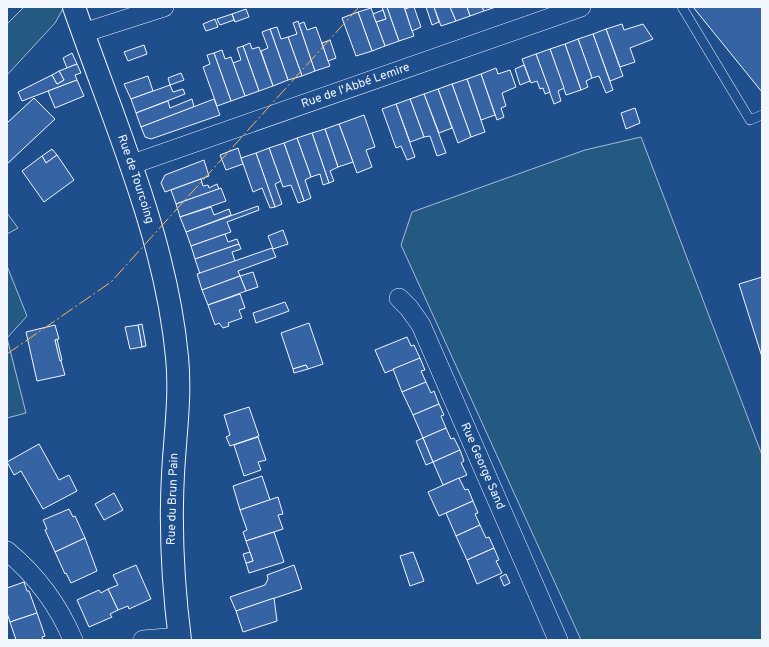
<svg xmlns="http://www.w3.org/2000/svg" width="769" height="647" viewBox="0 0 769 647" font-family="Overpass,sans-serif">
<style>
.green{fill:#245a82;stroke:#a8bbd7}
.building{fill:#3563a3;stroke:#f2f6ff}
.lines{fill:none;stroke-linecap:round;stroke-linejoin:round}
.lane-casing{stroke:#f2f6ff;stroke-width:10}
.street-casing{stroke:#f2f6ff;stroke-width:20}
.secondary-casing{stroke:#f2f6ff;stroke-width:24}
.lane{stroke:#1f4e8c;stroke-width:9}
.street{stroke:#1f4e8c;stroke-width:19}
.secondary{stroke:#1f4e8c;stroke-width:22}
.power{stroke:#ffb74d;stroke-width:1;stroke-dasharray:14 3 2 3;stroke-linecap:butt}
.labels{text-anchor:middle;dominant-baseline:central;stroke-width:3;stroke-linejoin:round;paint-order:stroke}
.street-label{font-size:12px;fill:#f2f6ff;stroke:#1f4e8c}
</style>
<rect width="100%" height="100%" fill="#1f4e8c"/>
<!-- green -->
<g class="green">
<path d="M24 7H64L55 23 7 75V24Z"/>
<path d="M641 137 762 455V640H581L401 245 412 212 585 150Z"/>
<path d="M7 213 18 228 7 234Z"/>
<path d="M7 266 27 316 7 338 26 413 7 418Z"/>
</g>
<!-- building -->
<g class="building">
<path d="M382 7H387L399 41 385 46 376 22 386 19Z"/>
<path d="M387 7H404L414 36 399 41Z"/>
<path d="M411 7H414L421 27 412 31 405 9Z"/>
<path d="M426 7H434L439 22 432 25Z"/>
<path d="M434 7H450L456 21 441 26Z"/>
<path d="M450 7H467L470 16 456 21Z"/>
<path d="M467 7H482L484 11 470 16Z"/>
<path d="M482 7H496L484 11Z"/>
<path d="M693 7H762V92Z"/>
<path d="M371 8 385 46 372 51 358 12Z"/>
<path d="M246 9 249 17 235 22 232 14Z"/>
<path d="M383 10 386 19 376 22 373 14Z"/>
<path d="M358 12 372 51 356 56 342 18Z"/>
<path d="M232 14 234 20 220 25 217 19Z"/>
<path d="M215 19 218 27 206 31 203 24Z"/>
<path d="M298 21 315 71 302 76 288 37 297 34 293 23Z"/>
<path d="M304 22 307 30 316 27 330 66 315 71 299 24Z"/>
<path d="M622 24 624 30 643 24 653 39 630 48 635 62 620 67 606 29Z"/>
<path d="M277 27 281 39 288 37 302 76 288 80 270 29Z"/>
<path d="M270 29 288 80 273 86 261 51 268 48 262 32Z"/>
<path d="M606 29 623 76 610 81 593 34Z"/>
<path d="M593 34 613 90 606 93 599 76 592 78 578 39Z"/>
<path d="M578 39 592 78 586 81 588 87 581 90 565 44Z"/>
<path d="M330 40 336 58 328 61 322 43Z"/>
<path d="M250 43 252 49 259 47 273 86 259 91 243 46Z"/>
<path d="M565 44 581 90 566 95 550 49Z"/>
<path d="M144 45 147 54 128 61 124 52Z"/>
<path d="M243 46 259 91 245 96 233 63 241 60 237 48Z"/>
<path d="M550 49 564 88 558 91 561 101 554 104 536 54Z"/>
<path d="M222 50 225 59 231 57 245 96 231 101 214 53Z"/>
<path d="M72 53 77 64 67 68 63 58Z"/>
<path d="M214 53 231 101 217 106 203 67 210 64 207 55Z"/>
<path d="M536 54 550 92 545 94 543 88 540 89 537 81 531 83 522 59Z"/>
<path d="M77 64 81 73 75 75 77 80 22 101 18 92 52 75 57 84 64 80 59 71Z"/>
<path d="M524 65 530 81 520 85 515 69Z"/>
<path d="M496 68 498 74 510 70 516 87 502 93 506 106 501 108 504 117 497 120 481 74Z"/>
<path d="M59 71 64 80 57 84 52 75Z"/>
<path d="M181 73 184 80 170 85 168 78Z"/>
<path d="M481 74 495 115 481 120 467 79Z"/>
<path d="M148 76 153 91 131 99 124 84Z"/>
<path d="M467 79 485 132 471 137 452 84Z"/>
<path d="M77 80 84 96 55 108 48 91Z"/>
<path d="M452 84 471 137 458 143 438 89Z"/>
<path d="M170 85 173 92 183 89 185 94 136 113 131 99Z"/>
<path d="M438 89 452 128 439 133 424 94Z"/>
<path d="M424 94 446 153 437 156 430 136 424 137 410 99Z"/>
<path d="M34 98 55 119 7 164V123Z"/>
<path d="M192 99 194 107 141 127 136 113 168 101 170 108Z"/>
<path d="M214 99 220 115 151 139 145 137 141 127Z"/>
<path d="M410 99 424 137 410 142 396 104Z"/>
<path d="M396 104 415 157 407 160 401 146 396 148 382 109Z"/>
<path d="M635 108 640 123 626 129 621 113Z"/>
<path d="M364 115 375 147 366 150 372 167 357 173 339 124Z"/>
<path d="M339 124 353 162 338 167 325 129Z"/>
<path d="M325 129 338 167 330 171 334 181 329 183 312 133Z"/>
<path d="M312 133 329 183 323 185 320 174 311 177 297 138Z"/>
<path d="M297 138 311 177 305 180 311 198 304 201 284 143Z"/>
<path d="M284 143 304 201 298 203 291 185 283 187 269 148Z"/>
<path d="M238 148 243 164 226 170 220 155Z"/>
<path d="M269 148 281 181 275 184 282 204 275 207 256 153Z"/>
<path d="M52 149 57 155 46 163 42 156Z"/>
<path d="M256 153 275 207 270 208 262 188 253 192 241 158Z"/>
<path d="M57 155 74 180 44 202 22 171 42 156 46 163Z"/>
<path d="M204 160 209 176 165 192 161 183 165 175Z"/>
<path d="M201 179 203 186 208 185 209 188 217 184 219 189 176 204 171 190Z"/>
<path d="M221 188 226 201 180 217 176 204Z"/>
<path d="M258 206 259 210 227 222 231 232 191 246 186 232Z"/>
<path d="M211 207 214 215 229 209 231 215 186 232 180 217Z"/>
<path d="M283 230 288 244 273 249 268 236Z"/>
<path d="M225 234 228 242 237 239 239 244 195 259 191 246Z"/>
<path d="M239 244 241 249 232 252 235 261 200 274 195 259Z"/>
<path d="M272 248 276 257 238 271 240 276 202 290 197 274Z"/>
<path d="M253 272 258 287 246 291 240 276Z"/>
<path d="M240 276 246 291 208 305 202 290Z"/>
<path d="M762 277V357L739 284Z"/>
<path d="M240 294 245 308 239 310 242 318 228 323 229 326 223 328 219 323 215 325 208 305Z"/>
<path d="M285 302 289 311 256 323 253 313Z"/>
<path d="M309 323 323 364 308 369 306 365 293 369 281 333Z"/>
<path d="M142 324 146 346 142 347 138 325Z"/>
<path d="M55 325 59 339 55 340 65 375 37 381 26 332Z"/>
<path d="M138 325 142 347 130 349 125 327Z"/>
<path d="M407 337 411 346 414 345 420 358 385 373 375 350Z"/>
<path d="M57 339 62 360 60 361 55 340Z"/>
<path d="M420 358 425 370 421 371 426 382 402 392 393 369Z"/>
<path d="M306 365 308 369 294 373 293 369Z"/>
<path d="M426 382 431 393 434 391 439 404 413 415 402 392Z"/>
<path d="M439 404 444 415 441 416 446 428 423 438 413 415Z"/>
<path d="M249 407 259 436 230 446 226 437 230 435 224 415Z"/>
<path d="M446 428 451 439 454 438 460 450 433 462 423 438Z"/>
<path d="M258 437 266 460 258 462 261 470 244 476 234 445Z"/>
<path d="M423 438 433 462 426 465 416 441Z"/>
<path d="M39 444 59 480 69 475 77 491 43 509 21 471 14 475 7 462Z"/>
<path d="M460 450 464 461 461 463 467 475 443 485 433 462Z"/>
<path d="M262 476 270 500 240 510 233 486Z"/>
<path d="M459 478 465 490 468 489 473 501 439 516 428 492Z"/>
<path d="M114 493 123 510 104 520 95 504Z"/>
<path d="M278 497 283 514 278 515 283 529 246 541 243 532 247 530 240 510Z"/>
<path d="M473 501 478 513 475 514 480 525 456 536 446 513Z"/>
<path d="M69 509 73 517 75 516 85 538 55 552 45 530 47 529 43 520Z"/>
<path d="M480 525 486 538 489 537 494 548 467 560 456 536Z"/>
<path d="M274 532 284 562 249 573 246 563 253 561 246 541Z"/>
<path d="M85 538 97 571 71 583 66 573 65 574 55 552Z"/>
<path d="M494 548 499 560 496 561 502 573 477 584 467 560Z"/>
<path d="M250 552 253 561 246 563 243 554Z"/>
<path d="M413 552 424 581 410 586 400 556Z"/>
<path d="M136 565 151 599 129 609 128 606 118 610 108 589 118 585 113 575Z"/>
<path d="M294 565 302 589 236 611 230 597 265 585 268 579 267 575Z"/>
<path d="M506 574 510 583 504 586 500 577Z"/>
<path d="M24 582 27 591H29L37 613 10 622 7 613V588Z"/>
<path d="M108 589 118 610 110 614 112 617 89 627 77 600 99 590 101 593Z"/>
<path d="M274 598 277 621 243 632 236 611Z"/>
<path d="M37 613 45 636 42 637 43 640H16L10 622Z"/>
</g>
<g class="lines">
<defs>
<path id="lane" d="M682 7 750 120 762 115"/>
<g id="street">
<path d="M83 33 164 7"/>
<path id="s1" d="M130 165 581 7"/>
<path id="s2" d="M399 298 409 308 421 325 558 640"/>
<path d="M7 551C37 576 58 604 73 640"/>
<path d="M143 640 179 637"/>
</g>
<g id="secondary">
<path id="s3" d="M74 7C113 120 166 237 177 357 181 396 175 435 173 474 170 530 173 585 180 640"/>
</g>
</defs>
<!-- lane casing -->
<use href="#lane" class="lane-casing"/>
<!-- street casing -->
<use href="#street" class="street-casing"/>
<!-- secondary casing -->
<use href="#secondary" class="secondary-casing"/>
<!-- lane -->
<use href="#lane" class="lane"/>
<!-- street -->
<use href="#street" class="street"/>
<!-- secondary -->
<use href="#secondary" class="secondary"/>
<!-- power -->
<path class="power" d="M7 354 111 282 359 7"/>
</g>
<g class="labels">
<!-- street labels -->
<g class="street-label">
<text stroke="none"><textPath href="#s1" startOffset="239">Rue de l'Abbé Lemire</textPath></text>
<text stroke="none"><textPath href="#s3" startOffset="183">Rue de Tourcoing</textPath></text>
<text stroke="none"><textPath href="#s2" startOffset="189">Rue George Sand</textPath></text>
<text transform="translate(173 499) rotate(-88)">Rue du Brun Pain</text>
</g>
</g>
<!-- border -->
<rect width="769" height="647" fill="none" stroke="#f2f6ff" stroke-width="16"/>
</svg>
